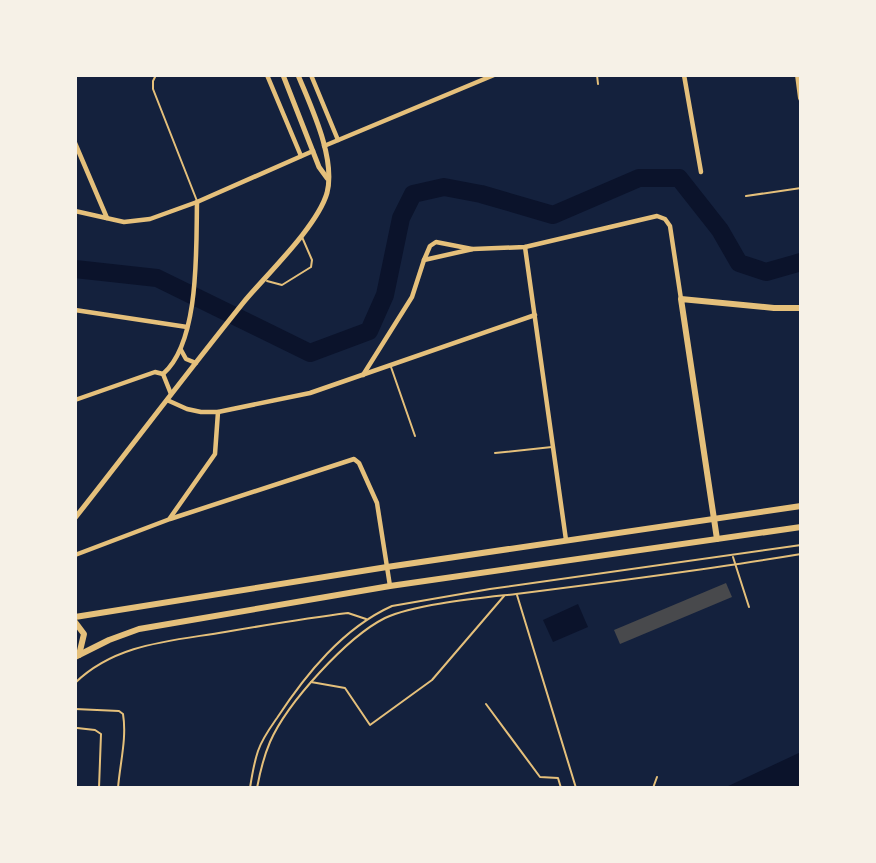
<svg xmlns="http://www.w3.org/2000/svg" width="876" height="863" viewBox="0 0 876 863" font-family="Commissioner,sans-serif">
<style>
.water{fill:#0b132b}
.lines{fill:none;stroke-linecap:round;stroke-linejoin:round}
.river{stroke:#0b132b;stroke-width:18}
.building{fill:#48494c}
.path{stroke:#e5c07b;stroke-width:2}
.service{stroke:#e5c07b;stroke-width:2}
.minor{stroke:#e5c07b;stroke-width:4.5}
.tertiary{stroke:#e5c07b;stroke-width:5}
.secondary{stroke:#e5c07b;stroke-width:6}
</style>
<rect width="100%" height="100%" fill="#14213d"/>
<!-- water -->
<g class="water">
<path d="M578 604 588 627 553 642 543 620Z"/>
<path d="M801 752V788H724Z"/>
</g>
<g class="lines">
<!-- river -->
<path class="river" d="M75 269 157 278 310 353 369 331 385 295 401 218 413 194 444 187 481 194 553 215 639 178H679L720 230 739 263 766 272 801 262"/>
</g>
<!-- building -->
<path class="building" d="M726 583 732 597 620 644 614 630Z"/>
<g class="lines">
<!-- path -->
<g class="path">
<path d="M733 557 749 607"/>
<path d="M517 595 576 788"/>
<path d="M311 682 345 688 370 725 432 680 504 596"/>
<path d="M75 683C116 643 172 641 225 632 266 625 307 618 348 613L366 619"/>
<path d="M486 704 540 777 558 778 561 788"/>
<path d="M75 709 119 711 123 714C127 738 120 763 118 788"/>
<path d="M250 788C252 775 254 763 258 751 262 739 270 728 277 718 306 674 343 628 392 606L490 589 801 545"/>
<path d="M257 788C260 772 264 756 270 742 287 703 347 637 385 618 415 604 481 598 516 594 611 582 706 570 801 554"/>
<path d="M653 788 657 777"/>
</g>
<!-- service -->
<g class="service">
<path d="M156 75 153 81V89L197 201"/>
<path d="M597 75 598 84"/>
<path d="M746 196 801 188"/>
<path d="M267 281 282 285 311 267 312 260 302 237"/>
<path d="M391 367 415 436"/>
<path d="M495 453 552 447"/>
<path d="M77 728 95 730 101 734 99 788"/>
</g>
<!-- minor -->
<g class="minor">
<path d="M267 75 301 156"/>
<path d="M311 75 338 140"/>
<path d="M684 75 701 172"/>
<path d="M75 143 107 218"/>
<path d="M324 146 494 75"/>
<path d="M75 211 124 222 150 219 197 202 313 151"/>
<path d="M525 247 566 540"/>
<path d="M424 260 430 246 436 242 472 249"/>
<path d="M75 310 187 327"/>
<path d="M181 350 186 359 196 363"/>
<path d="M163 374C200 342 196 248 197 202"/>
<path d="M363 375 412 297 424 260 473 249 525 247 657 216 665 219 670 226 681 299"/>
<path d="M75 400 155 372 163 374 171 394"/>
<path d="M167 400 187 409 201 412H218L310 393 535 315"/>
<path d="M170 518 215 454 218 412"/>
<path d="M75 555 170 519 354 459 359 463 377 503 390 586"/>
</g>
<!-- tertiary -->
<g class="tertiary">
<path d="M283 75 319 167 327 178"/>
<path d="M75 518C131 447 186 374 243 303 266 275 317 227 327 193 336 158 311 107 298 75"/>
</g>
<!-- secondary -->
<g class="secondary">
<path d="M798 75 801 98"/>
<path d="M717 539 681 299 774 308H801"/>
<path d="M75 617 387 567 801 506"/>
<path d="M75 622 84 634 79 655"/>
<path d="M75 657 109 640 139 629 390 586 801 527"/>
</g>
</g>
<!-- border -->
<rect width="876" height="863" fill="none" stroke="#f6f1e7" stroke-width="154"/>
</svg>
